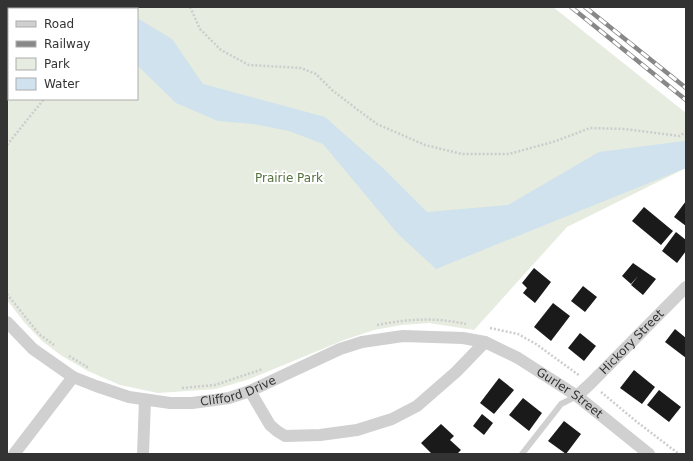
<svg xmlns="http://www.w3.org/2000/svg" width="693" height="461" viewBox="0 0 693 461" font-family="'DejaVu Sans',sans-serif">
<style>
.green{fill:#e6ecdf;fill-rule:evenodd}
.water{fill:#cfe2ee}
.building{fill:#1a1a1a}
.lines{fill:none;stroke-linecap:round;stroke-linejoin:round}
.path{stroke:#cdcdcd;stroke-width:2.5;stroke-dasharray:2 2;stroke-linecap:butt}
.service{stroke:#d0d0d0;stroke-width:6}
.minor{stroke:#d0d0d0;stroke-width:12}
.rail-casing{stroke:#888;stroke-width:4.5}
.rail{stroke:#fff;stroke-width:3;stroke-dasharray:9;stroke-linecap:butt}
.labels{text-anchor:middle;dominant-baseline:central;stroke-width:4;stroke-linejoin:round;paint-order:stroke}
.park-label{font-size:12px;fill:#56703f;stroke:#fff}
.street-label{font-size:12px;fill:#333;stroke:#fff}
</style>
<rect width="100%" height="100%" fill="#fff"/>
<!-- green -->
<path class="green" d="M7 7H553L686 113V168L567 227 474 330 429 323 402 325 374 330 344 340 250 379 216 389 158 393 120 385 88 371 62 356 42 341 24 322 7 300ZM9 9H137V99H9Z"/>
<!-- water -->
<path class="water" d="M137 18 172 39 203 84 325 117 385 170 427 212 508 205 599 152 684 141 686 140V168L436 269 398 234 323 144 289 131 254 124 218 121 176 103 140 68 137 64Z"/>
<!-- building -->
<g class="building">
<path d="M686 201V226L674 217Z"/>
<path d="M644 207 673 231 661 245 632 221Z"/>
<path d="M676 232 686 240V251L677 263 662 251Z"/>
<path d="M633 263 656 279 643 295 631 285 638 276 631 284 622 276Z"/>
<path d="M534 268 551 282 535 303 523 293 527 288 522 283Z"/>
<path d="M583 286 597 297 585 312 571 301Z"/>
<path d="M553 303 570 316 551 341 534 327Z"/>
<path d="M675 329 686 338V358L665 342Z"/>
<path d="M580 333 596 346 584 361 568 348Z"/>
<path d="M634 370 655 387 642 404 620 388Z"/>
<path d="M499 378 514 390 494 414 480 403Z"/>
<path d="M659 390 681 407 669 422 647 405Z"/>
<path d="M523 398 542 413 529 431 509 415Z"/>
<path d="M482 414 493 423 484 435 473 426Z"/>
<path d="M564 421 581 434 566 454 548 441Z"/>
<path d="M441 424 454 436 450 440 461 450 457 454H432L421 443Z"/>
</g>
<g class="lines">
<!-- path -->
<g class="path">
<path d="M50 7 53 9"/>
<path d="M190 7 200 29 221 50 249 65 301 68 316 74 332 90 358 110 377 124 425 145 462 154H509L556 141 590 128 625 129 679 136 686 132"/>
<path d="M7 145 44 99"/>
<path d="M7 294 39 334 54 345"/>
<path d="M377 325C408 319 435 317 466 324"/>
<path d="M490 328 518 334 536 344 580 376"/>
<path d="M69 356 89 368"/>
<path d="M182 388 215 385 263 369"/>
<path d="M601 392 637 422 679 454"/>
</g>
<!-- service -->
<path class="service" d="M522 454 558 408 561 404 577 396"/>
<!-- minor -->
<g class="minor">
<path id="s1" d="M7 322 33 349 73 377 96 386 129 397 170 403H192L229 398 250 391 340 349 362 342 403 336 463 338 485 342 518 358 577 396 649 454"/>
<path d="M250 391 270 425 277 431 285 436 320 435 357 430 392 419 417 406 456 372 485 342"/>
<path id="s2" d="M577 396 591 383 686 287"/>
<path d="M14 454 73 377"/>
<path d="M143 454 145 400"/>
</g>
<defs>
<g id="rail">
<path d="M571 7 686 100"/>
<path d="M585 7 686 88"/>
</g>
</defs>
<!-- rail casing -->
<use href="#rail" class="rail-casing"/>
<!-- rail -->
<use href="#rail" class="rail"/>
</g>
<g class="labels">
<!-- park labels -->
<g class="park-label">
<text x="289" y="178">Prairie Park</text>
</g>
<!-- street labels -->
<g class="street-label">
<text stroke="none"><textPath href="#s2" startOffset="77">Hickory Street</textPath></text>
<text stroke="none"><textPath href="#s1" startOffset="257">Clifford Drive</textPath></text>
<text stroke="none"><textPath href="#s1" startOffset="614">Gurler Street</textPath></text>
</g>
</g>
<!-- border -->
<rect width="693" height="461" fill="none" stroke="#333333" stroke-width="16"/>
<!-- legend -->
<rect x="8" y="8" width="130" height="92" fill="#ffffff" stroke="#adadad"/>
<rect x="16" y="21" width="20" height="6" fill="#d0d0d0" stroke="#adadad"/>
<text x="44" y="28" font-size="12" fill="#333333">Road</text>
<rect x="16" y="41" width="20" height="6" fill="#888888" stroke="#adadad"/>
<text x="44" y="48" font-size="12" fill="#333333">Railway</text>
<rect x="16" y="58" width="20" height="12" fill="#e6ecdf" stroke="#adadad"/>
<text x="44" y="68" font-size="12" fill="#333333">Park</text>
<rect x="16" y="78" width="20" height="12" fill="#cfe2ee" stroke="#adadad"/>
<text x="44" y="88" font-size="12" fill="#333333">Water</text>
</svg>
